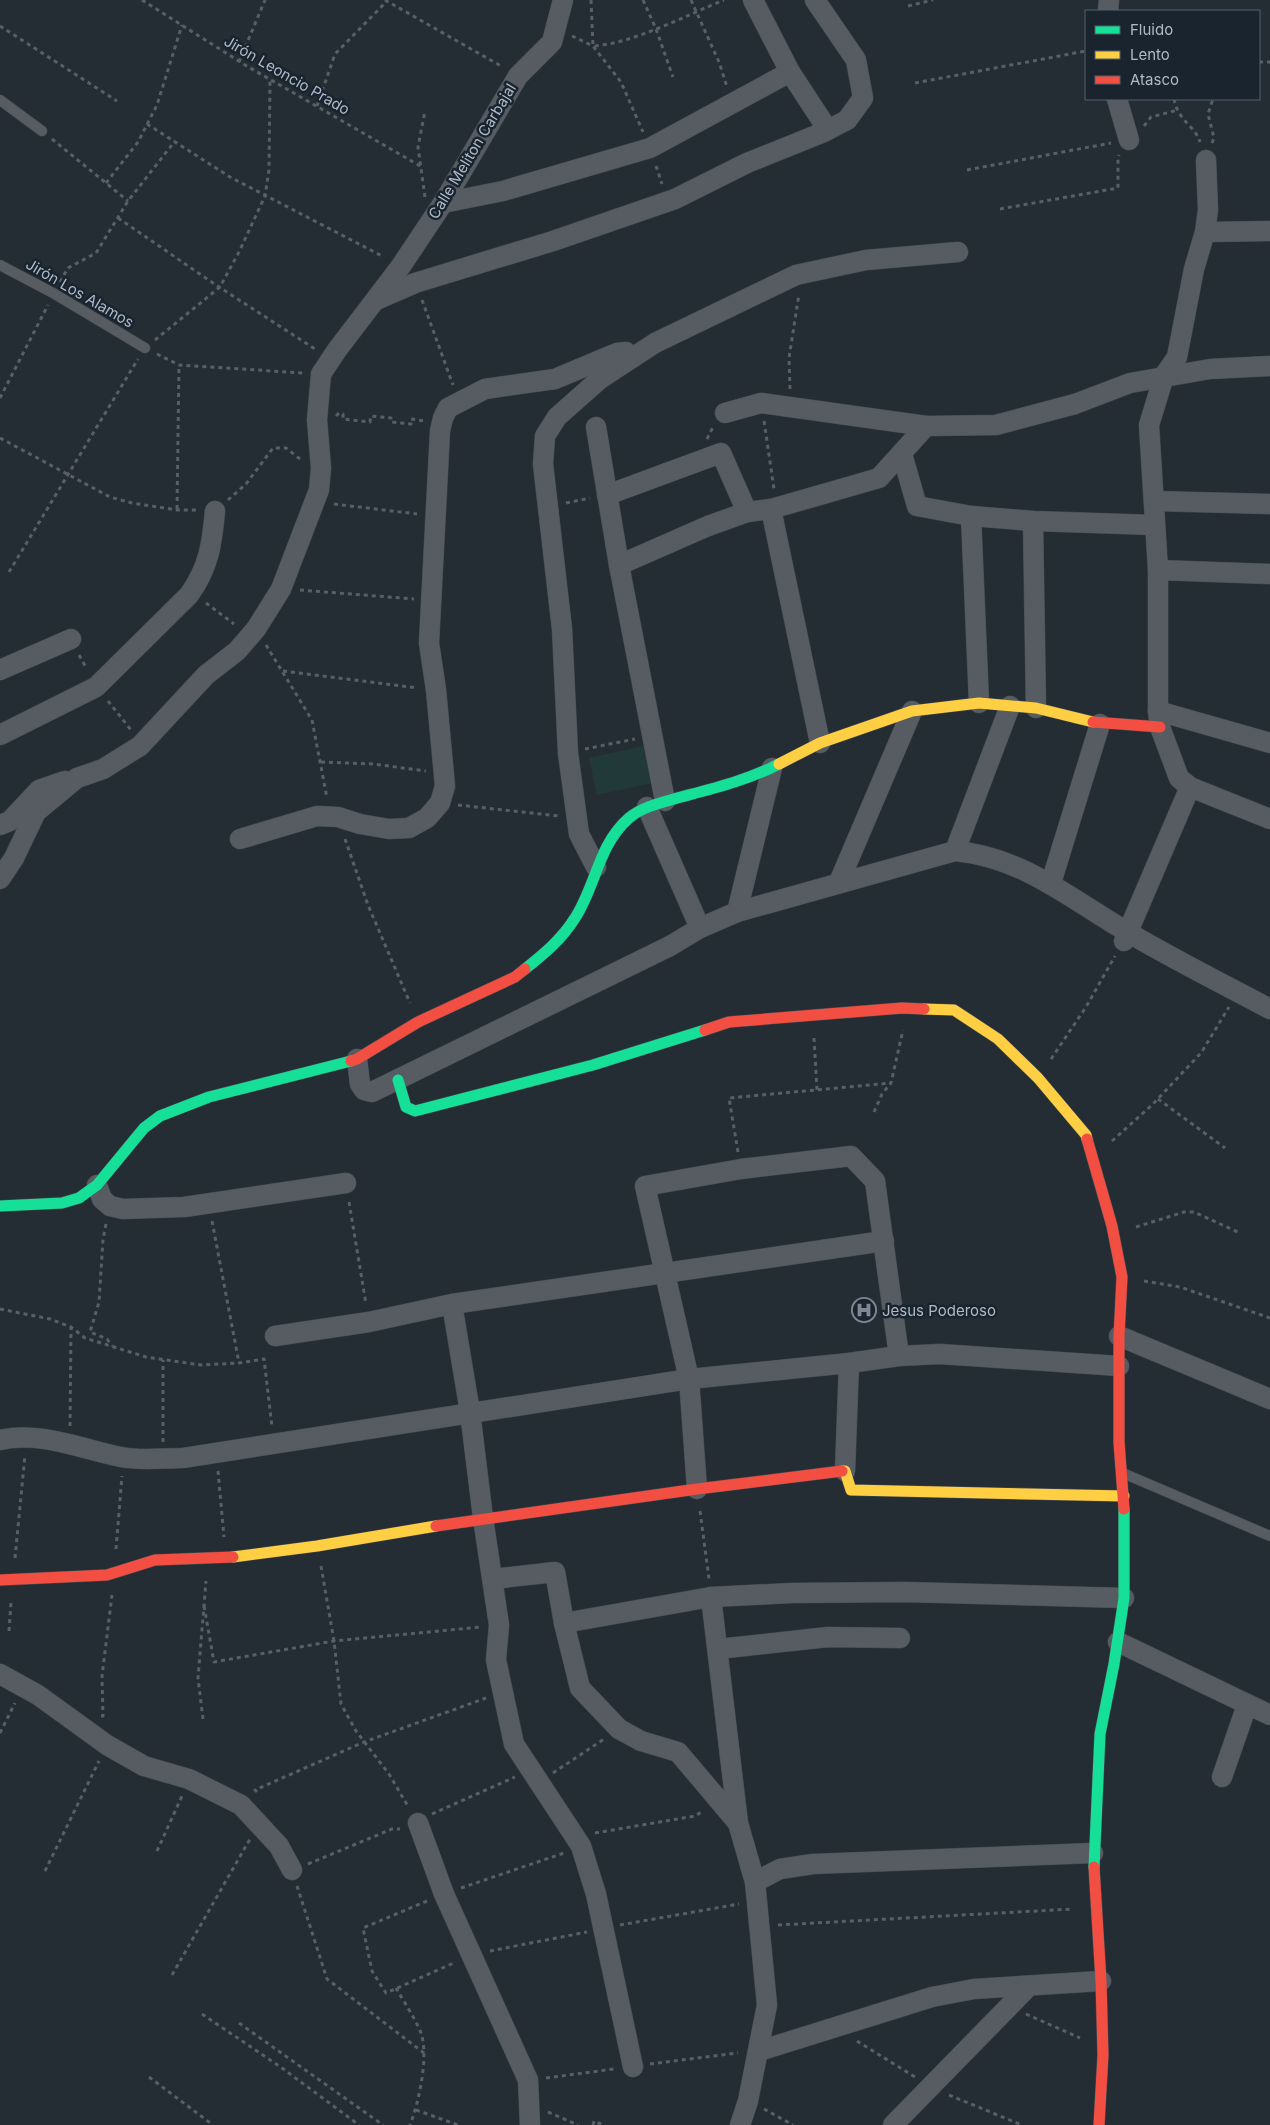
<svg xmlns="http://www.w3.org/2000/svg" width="1270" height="2125" viewBox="0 0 1270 2125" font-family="Inter,sans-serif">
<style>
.green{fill:#22393a}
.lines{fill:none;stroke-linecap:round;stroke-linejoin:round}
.lane-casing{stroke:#43494f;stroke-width:11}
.street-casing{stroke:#43494f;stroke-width:21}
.fast-casing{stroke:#43494f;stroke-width:12}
.slow-casing{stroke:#43494f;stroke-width:12}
.jam-casing{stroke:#43494f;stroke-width:12}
.path{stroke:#586066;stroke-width:3;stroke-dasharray:4 4;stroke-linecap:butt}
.lane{stroke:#565c62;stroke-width:10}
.street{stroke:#565c62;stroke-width:20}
.fast{stroke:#16e098;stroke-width:11}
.slow{stroke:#ffcf43;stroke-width:11}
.jam{stroke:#f24e42;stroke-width:11}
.labels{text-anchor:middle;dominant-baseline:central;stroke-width:5;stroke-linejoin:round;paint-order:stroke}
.street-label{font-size:15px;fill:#aebac7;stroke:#19242f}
.poi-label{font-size:15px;fill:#aebac7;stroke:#19242f;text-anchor:start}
</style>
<rect width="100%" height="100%" fill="#252d34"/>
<!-- green -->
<path class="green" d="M643 746 652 783 597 795 589 758Z"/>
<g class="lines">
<defs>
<g id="lane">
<path d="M0 100 42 131"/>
<path d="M0 265 53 293 145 348"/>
<path d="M1125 1474 1270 1536"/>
</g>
<g id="street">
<path d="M753 0 790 72 828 130"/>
<path d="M1108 11 1109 0"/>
<path d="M1117 99 1129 140"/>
<path d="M1206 160 1208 210 1205 232 1194 269 1177 357 1164 376 1149 425 1158 570V711L1160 727 1179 778 1190 787 1270 819"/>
<path d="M443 203 503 191 650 148 790 72"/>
<path d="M1205 232 1270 231"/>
<path d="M376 300 415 283 553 241 675 199 747 163 824 132 847 120 863 98 856 60 815 0"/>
<path d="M725 413 761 403 926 426"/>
<path d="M596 427 619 565 665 801"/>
<path d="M902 454 917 506 971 516 1033 521 1155 525"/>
<path d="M607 495 721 453 747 512"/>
<path d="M1154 501 1270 504"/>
<path d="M771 509 820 743"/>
<path d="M971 516 979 703"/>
<path d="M1033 521 1036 708"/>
<path d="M619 565 708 526 747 512 771 509 879 478 926 426 996 425 1075 404 1130 383 1210 369 1270 366"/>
<path d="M1158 570 1270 574"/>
<path d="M0 670 71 639"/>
<path d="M1158 711 1270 743"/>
<path d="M0 735 96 687 189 595C209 567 212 544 215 511"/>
<path d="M647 807 700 928"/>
<path d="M0 825 10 821 39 790 65 781"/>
<path d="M240 839 317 816 338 817 360 824 389 829 409 828 427 818 440 803 445 786 436 690 429 643 440 431 443 418 448 408 485 389 555 379 617 353 626 352 632 357"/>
<path d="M955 851 1010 706"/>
<path d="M596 867 579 834 568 753 562 629 543 464 545 436 557 417 600 379 655 343 796 275 866 260 958 252"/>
<path d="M0 879 14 858 36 812 77 778 103 769 140 746 206 675 237 651 256 629 281 589 319 490 321 468 317 420 321 374 337 350 401 266 443 203 518 76 552 42 563 0"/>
<path d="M839 882 912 711"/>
<path d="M1051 883 1100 724"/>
<path d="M737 912 772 768"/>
<path d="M1124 941 1190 787"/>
<path d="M357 1059 360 1084 364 1090 372 1092 670 946 700 928 737 912 955 851C1023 857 1072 900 1129 933 1175 960 1223 984 1270 1009"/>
<path d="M97 1185 102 1199 110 1206 123 1209 184 1207 346 1183"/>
<path d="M452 1304 470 1412 483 1518 499 1625 496 1660 514 1744 581 1846 596 1894 633 2067"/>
<path d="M275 1336 369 1322 452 1304 884 1241"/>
<path d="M1119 1336 1270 1399"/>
<path d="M0 1440C41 1431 81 1449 121 1457 140 1461 163 1458 183 1458L689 1379 849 1363 899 1356 940 1354 1119 1366"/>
<path d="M845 1471 849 1363"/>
<path d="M697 1489 689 1379 645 1186 741 1169 851 1156 875 1181 899 1356"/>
<path d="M493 1579 555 1572 564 1623 580 1688 619 1729 641 1741 678 1752 738 1823"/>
<path d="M711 1597 738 1823 755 1882 767 2005 748 2101 740 2125"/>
<path d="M564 1623 711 1597 792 1593 905 1592 1124 1598"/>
<path d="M1118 1642 1270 1715"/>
<path d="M718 1649 828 1637 900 1638"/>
<path d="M0 1674 38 1695 107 1745 144 1766 189 1779 241 1805 279 1846 292 1870"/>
<path d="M1222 1777 1247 1705"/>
<path d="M418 1823 444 1894 528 2080 530 2125"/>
<path d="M755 1882 780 1869 813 1864 1093 1853"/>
<path d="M759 2051 932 1997 974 1989 1101 1981"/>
<path d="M893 2125 1028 1987"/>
</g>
<g id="fast">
<path d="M525 969C544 954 562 939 575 918 596 886 598 845 629 818 643 806 664 802 681 797 715 788 748 780 779 764"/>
<path d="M398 1080 406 1107 415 1111 593 1065 705 1030"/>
<path d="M0 1206 62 1203 79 1198 97 1185 144 1128 160 1116 209 1097 351 1061"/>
<path d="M1094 1867 1100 1734 1114 1664 1124 1598V1509"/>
</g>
<g id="slow">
<path d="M779 764 820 743 912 711 979 703 1036 708 1093 722"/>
<path d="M924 1009 954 1010 998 1039 1038 1078 1086 1135 1087 1139"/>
<path d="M842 1471H845L851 1490 1124 1496"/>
<path d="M233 1557 317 1546 436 1526"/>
</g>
<g id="jam">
<path d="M1093 722 1160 727"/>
<path d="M705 1030 729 1022 902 1008 924 1009"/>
<path d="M351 1061 357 1059 418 1022 515 977 525 969"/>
<path d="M1087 1139 1112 1226 1122 1277 1119 1336V1442L1124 1509"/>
<path d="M436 1526 697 1489 842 1471"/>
<path d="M0 1580 107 1575 155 1560 233 1557"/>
<path d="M1094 1867 1101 1981 1103 2055 1099 2125"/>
</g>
</defs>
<!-- lane casing -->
<use href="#lane" class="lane-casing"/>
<!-- street casing -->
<use href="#street" class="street-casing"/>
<!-- fast casing -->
<use href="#fast" class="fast-casing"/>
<!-- slow casing -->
<use href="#slow" class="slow-casing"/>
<!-- jam casing -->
<use href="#jam" class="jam-casing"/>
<!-- path -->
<g class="path">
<path d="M142 0 245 65 422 167"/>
<path d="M385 0 501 66"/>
<path d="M591 0 593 46C632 44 687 15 724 0"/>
<path d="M643 0 656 29 673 77"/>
<path d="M691 0 719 62 727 87"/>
<path d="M908 6 933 0"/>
<path d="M0 26 117 101"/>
<path d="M572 36 593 46 621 82 643 132"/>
<path d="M239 62 265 0"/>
<path d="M1259 62H1270"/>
<path d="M915 83 1086 51"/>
<path d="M1174 99C1178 121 1196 127 1200 142"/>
<path d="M317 106 335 54 387 1"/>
<path d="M147 124 230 177 384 257"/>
<path d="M1144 126 1151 117 1178 110"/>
<path d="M52 139 128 201"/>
<path d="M1212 143 1214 138 1208 114 1213 99"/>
<path d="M656 166 662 184"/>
<path d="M967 170 1111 143"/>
<path d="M106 183 138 142 157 105 182 25"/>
<path d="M425 197 418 147 425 111"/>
<path d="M1000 209 1118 188V158L1119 155"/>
<path d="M118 218 216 285 315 349"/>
<path d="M60 282 68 268 96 253 128 201 175 141"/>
<path d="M422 300 453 385"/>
<path d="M155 340 220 287 240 250 265 196 269 170 270 79"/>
<path d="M157 354 179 365 303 373"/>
<path d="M790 389 789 358 799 294"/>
<path d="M0 398 48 305"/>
<path d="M336 416 339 413 343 414V419L370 422 371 416 391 418V422L411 424V419L425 421"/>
<path d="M764 421 774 489"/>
<path d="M0 438 110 497 132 503 177 510H198"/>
<path d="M707 439 713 427"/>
<path d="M228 500 246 484 273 448H286L301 460"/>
<path d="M566 503 590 498"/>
<path d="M334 504 417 514"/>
<path d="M177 509 179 365"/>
<path d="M9 572 138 359"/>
<path d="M300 590 414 599"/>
<path d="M206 603 234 624"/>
<path d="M266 645 312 720 327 798"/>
<path d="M79 655 87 669"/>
<path d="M283 671 418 688"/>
<path d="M108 701 131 730"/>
<path d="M585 749 635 739"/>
<path d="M321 762 373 764 426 771"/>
<path d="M458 805 559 816"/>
<path d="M345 839 368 905 410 1003"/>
<path d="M814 1038 817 1090"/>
<path d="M1051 1059 1086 1007 1115 956"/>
<path d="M1158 1099 1225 1148"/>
<path d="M874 1112 882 1094 891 1083 903 1030"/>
<path d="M1112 1141 1152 1105 1201 1053 1229 1007"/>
<path d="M738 1152 729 1098 891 1083"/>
<path d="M349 1202 366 1304"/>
<path d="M212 1221 239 1363"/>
<path d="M106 1224 103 1240 99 1302 90 1332 107 1339 112 1346"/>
<path d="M1136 1227 1184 1212H1194L1240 1233"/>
<path d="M1144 1281 1180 1287 1270 1318"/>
<path d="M0 1309 50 1319 71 1327 85 1338 146 1357 201 1365 239 1363 264 1359 272 1427"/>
<path d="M70 1426 71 1328"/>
<path d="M163 1442V1360"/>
<path d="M218 1471 224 1537"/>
<path d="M700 1511 709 1579"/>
<path d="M116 1549 122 1476"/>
<path d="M15 1558 25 1455"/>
<path d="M321 1566 334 1641 341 1704 356 1731 389 1774 409 1808"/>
<path d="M204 1606 214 1662 334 1641 481 1627"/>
<path d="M9 1631 11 1602"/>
<path d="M101 1716H103L102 1676 112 1595"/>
<path d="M203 1719 198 1678 206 1581"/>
<path d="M0 1733 15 1703"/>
<path d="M553 1773 604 1739"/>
<path d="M257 1792 255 1790 364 1742 486 1698"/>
<path d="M432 1814 515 1777"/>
<path d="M595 1833 695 1816 703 1811"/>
<path d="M157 1851 182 1796"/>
<path d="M308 1864 392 1829H400"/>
<path d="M45 1871 99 1761"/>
<path d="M297 1886 327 1979 424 2053"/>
<path d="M461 1888 564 1853"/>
<path d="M427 1901 363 1928 372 1971 386 1993 456 1962"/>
<path d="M620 1925 739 1904"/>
<path d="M778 1925 1073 1909"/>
<path d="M490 1951 587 1932"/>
<path d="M172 1975 250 1839"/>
<path d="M396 1988C404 2002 415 2018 421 2033 429 2056 419 2102 410 2125"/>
<path d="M202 2014 282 2068 359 2125"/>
<path d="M1026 2014 1080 2038"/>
<path d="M239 2023 383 2125"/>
<path d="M857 2041 915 2077"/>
<path d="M650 2064 738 2053"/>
<path d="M149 2077 213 2125"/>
<path d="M546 2078 614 2069"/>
<path d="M949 2095 1022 2125"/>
<path d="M764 2109 793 2125"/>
<path d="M416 2110 458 2125"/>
<path d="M548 2112 578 2125"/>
<path d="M593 2125 594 2121 603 2125"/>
</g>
<!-- lane -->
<use href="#lane" class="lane"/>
<!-- street -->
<use href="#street" class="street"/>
<!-- fast -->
<use href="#fast" class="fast"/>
<!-- slow -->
<use href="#slow" class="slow"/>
<!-- jam -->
<use href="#jam" class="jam"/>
</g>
<!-- icons -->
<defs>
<symbol id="hospital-ring" viewBox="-11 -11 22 22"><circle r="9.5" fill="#19242f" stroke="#7e8994" stroke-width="1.5"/><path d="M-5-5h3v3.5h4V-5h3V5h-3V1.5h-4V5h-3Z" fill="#7e8994"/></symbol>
</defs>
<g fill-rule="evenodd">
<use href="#hospital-ring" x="850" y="1296" width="28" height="28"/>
</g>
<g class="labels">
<!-- street labels -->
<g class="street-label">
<text transform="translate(287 75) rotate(30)">Jirón Leoncio Prado</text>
<text transform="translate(472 151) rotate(-59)">Calle Meliton Carbajal</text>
<text transform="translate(80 293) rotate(30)">Jirón Los Alamos</text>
</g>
<!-- poi labels -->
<g class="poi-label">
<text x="882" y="1310">Jesus Poderoso</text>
</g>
</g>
<!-- legend -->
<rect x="1085" y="10" width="175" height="90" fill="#19242f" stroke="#55606c"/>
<rect x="1095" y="26" width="25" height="8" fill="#16e098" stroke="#55606c"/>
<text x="1130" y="35" font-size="15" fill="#aebac7">Fluido</text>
<rect x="1095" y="51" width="25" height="8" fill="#ffcf43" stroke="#55606c"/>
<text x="1130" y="60" font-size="15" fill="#aebac7">Lento</text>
<rect x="1095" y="76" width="25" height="8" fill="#f24e42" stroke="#55606c"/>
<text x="1130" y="85" font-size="15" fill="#aebac7">Atasco</text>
</svg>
